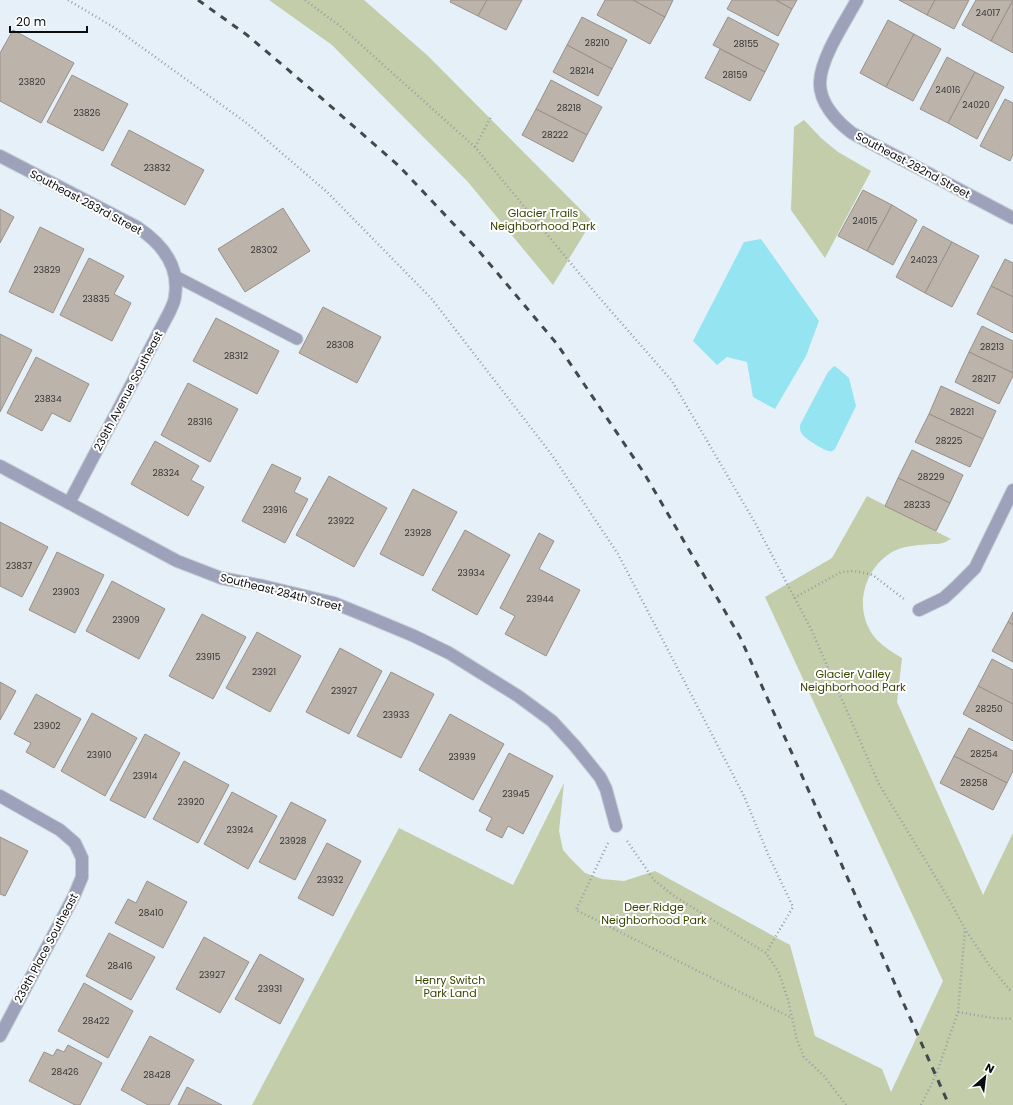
<svg xmlns="http://www.w3.org/2000/svg" width="1013" height="1105" viewBox="0 0 1013 1105" font-family="Poppins,sans-serif">
<style>
.green{fill:#c3cda9}
.water{fill:#94e4f2}
.building{fill:#bcb3ab;stroke:#999189}
.lines{fill:none;stroke-linecap:round;stroke-linejoin:round}
.service-casing{stroke:#c2ccd3;stroke-width:13}
.minor-casing{stroke:#c2ccd3;stroke-width:14}
.path{stroke:#969ea4;stroke-width:2.5;stroke-dasharray:1 3;stroke-linecap:butt}
.service{stroke:#9da1ba;stroke-width:11}
.minor{stroke:#9da1ba;stroke-width:12}
.rail{stroke:#42484c;stroke-width:3;stroke-dasharray:7 7;stroke-linecap:butt}
.labels{text-anchor:middle;dominant-baseline:central;stroke-width:4;stroke-linejoin:round;paint-order:stroke}
.number-label{font-size:9px;fill:#363637}
.street-label{font-size:11px;fill:#0a0d10;stroke:#fff}
.park-label{font-size:11px;fill:#384400;stroke:#fff}
</style>
<rect width="100%" height="100%" fill="#e5f0f8"/>
<!-- green -->
<g class="green">
<path d="M269 0H364L427 55 592 221 553 285 468 182 332 45Z"/>
<path d="M804 120 821 138 838 152 871 171 825 258 791 210 794 127Z"/>
<path d="M867 496 951 539C948 540 945 543 943 543 940 544 936 544 933 544 921 545 906 545 894 551 862 568 852 613 877 640 884 647 893 653 902 658L897 702 983 895 1013 833V1105H252L399 828 513 885 564 783 559 831 563 850 570 858 585 873 602 879 624 881 655 871 790 945 815 1036 882 1069 891 1092 943 981 765 597 832 558Z"/>
</g>
<!-- water -->
<g class="water">
<path d="M761 239 819 321 806 356 775 409 753 397 747 362 727 357 717 365 693 341 744 242Z"/>
<path d="M834 366 836 367 849 378 856 406 835 449C832 451 832 452 829 451 825 451 804 438 802 434 800 431 800 429 800 425L828 372Z"/>
</g>
<!-- building -->
<g class="building">
<path d="M451 0H487L478 16 450 2Z"/>
<path d="M487 0H522L506 30 478 16Z"/>
<path d="M605 0H633L665 17 650 44 597 15Z"/>
<path d="M633 0H673L665 17Z"/>
<path d="M732 0H776L792 9 778 36 727 9Z"/>
<path d="M776 0H797L792 9Z"/>
<path d="M899 0H935L927 15Z"/>
<path d="M935 0H969L954 29 927 15Z"/>
<path d="M976 0H1013L991 41 962 25Z"/>
<path d="M1013 0V53L991 41Z"/>
<path d="M582 17 627 40 612 69 567 45Z"/>
<path d="M728 17 779 44 765 72 713 45Z"/>
<path d="M888 20 914 34 886 87 860 73Z"/>
<path d="M13 30 74 63 41 123 0 101V53Z"/>
<path d="M914 34 941 49 913 101 886 87Z"/>
<path d="M567 45 612 69 598 96 553 72Z"/>
<path d="M720 49 765 72 750 101 705 78Z"/>
<path d="M947 57 975 72 948 123 920 109Z"/>
<path d="M975 72 1004 87 977 139 948 123Z"/>
<path d="M72 75 128 104 103 151 47 122Z"/>
<path d="M551 80 602 107 587 135 536 109Z"/>
<path d="M1005 99 1013 103V154L1010 161 980 146Z"/>
<path d="M536 109 587 135 573 162 522 135Z"/>
<path d="M129 130 204 170 185 205 111 165Z"/>
<path d="M863 190 892 205 867 251 838 236Z"/>
<path d="M892 205 917 220 893 265 867 251Z"/>
<path d="M283 208 310 251 245 292 218 249Z"/>
<path d="M0 209 14 217 0 243Z"/>
<path d="M923 226 952 242 925 293 896 277Z"/>
<path d="M40 227 84 249 53 313 9 292Z"/>
<path d="M952 242 979 256 952 307 925 293Z"/>
<path d="M89 258 124 276 114 294 131 303 112 341 60 315Z"/>
<path d="M1005 259 1013 263V297L991 286Z"/>
<path d="M991 286 1013 297V333L977 314Z"/>
<path d="M323 307 381 337 357 383 299 353Z"/>
<path d="M216 318 279 351 257 394 193 361Z"/>
<path d="M982 326 1013 341V373L969 352Z"/>
<path d="M0 334 32 350 0 412Z"/>
<path d="M969 352 1013 373V376L999 404 955 382Z"/>
<path d="M36 357 89 384 70 422 52 413 42 431 7 413Z"/>
<path d="M188 383 238 409 210 462 161 435Z"/>
<path d="M941 386 996 411 983 439 929 414Z"/>
<path d="M929 414 983 439 970 467 915 442Z"/>
<path d="M155 441 199 466 191 480 204 487 188 516 131 484Z"/>
<path d="M912 450 963 475 950 503 898 478Z"/>
<path d="M272 464 301 478 294 492 308 499 285 543 242 521Z"/>
<path d="M329 476 387 508 354 567 296 535Z"/>
<path d="M898 478 950 503 936 531 885 506Z"/>
<path d="M413 489 457 512 423 576 380 554Z"/>
<path d="M0 522 48 547 22 597 0 586Z"/>
<path d="M465 530 510 555 477 615 432 590Z"/>
<path d="M539 533 554 541 539 569 580 590 546 656 505 634 515 616 500 608Z"/>
<path d="M57 552 104 575 75 633 29 610Z"/>
<path d="M112 581 165 609 139 659 86 631Z"/>
<path d="M1013 612V625L1008 622Z"/>
<path d="M202 614 246 637 213 699 169 676Z"/>
<path d="M1008 622 1013 625V662L992 651Z"/>
<path d="M257 632 301 656 270 712 226 688Z"/>
<path d="M340 648 382 671 349 734 306 712Z"/>
<path d="M992 659 1013 670V704L978 686Z"/>
<path d="M391 672 434 694 401 758 357 736Z"/>
<path d="M0 682 16 691 0 720Z"/>
<path d="M978 686 1013 704V741L963 714Z"/>
<path d="M36 694 81 719 54 768 26 752 31 743 14 734Z"/>
<path d="M92 713 137 738 105 796 61 771Z"/>
<path d="M450 714 504 744 473 800 419 770Z"/>
<path d="M969 728 1013 751V771L1007 783 954 756Z"/>
<path d="M145 734 180 753 145 818 110 800Z"/>
<path d="M509 753 553 776 523 834 508 826 502 838 486 830 492 818 479 811Z"/>
<path d="M954 756 1007 783 993 810 940 783Z"/>
<path d="M184 761 229 785 198 843 153 819Z"/>
<path d="M232 792 277 816 248 869 204 844Z"/>
<path d="M291 802 326 820 295 880 259 862Z"/>
<path d="M0 837 28 851 5 896 0 894Z"/>
<path d="M327 843 361 861 333 916 298 898Z"/>
<path d="M147 881 187 902 163 948 115 923 128 899 136 903Z"/>
<path d="M109 933 155 957 131 1000 86 976Z"/>
<path d="M204 937 249 962 220 1013 176 989Z"/>
<path d="M260 954 304 979 280 1024 235 999Z"/>
<path d="M84 983 133 1011 108 1058 58 1031Z"/>
<path d="M150 1036 194 1060 169 1105H148L121 1090Z"/>
<path d="M68 1045 102 1063 80 1105H75L29 1081 44 1052 53 1056 57 1049 64 1052Z"/>
<path d="M187 1087 222 1105H178Z"/>
</g>
<g class="lines">
<defs>
<path id="service" d="M175 276 297 339"/>
<g id="minor">
<path d="M857 0C845 22 821 57 820 82 819 102 836 121 852 133L1013 218"/>
<path d="M0 156 137 227C161 243 180 265 175 296 175 301 172 306 170 311L69 503"/>
<path d="M0 466 177 561 221 578 263 586 334 603 371 618 414 636 449 653 518 696 552 721 575 746 600 777 606 789 616 826"/>
<path d="M919 610 944 598 955 588 975 568 1013 490"/>
<path d="M0 796 60 830 75 843 82 858V877L74 896 0 1036"/>
</g>
</defs>
<!-- service casing -->
<use href="#service" class="service-casing"/>
<!-- minor casing -->
<use href="#minor" class="minor-casing"/>
<!-- path -->
<g class="path">
<path d="M68 0 115 28 248 124 327 192 431 298 552 455 618 554 744 796 768 854 793 907 766 953"/>
<path d="M305 0 340 26 475 147 597 295 672 381 754 521 811 629 879 784 950 901 965 929 989 965 1010 990 1013 991"/>
<path d="M475 147 492 115"/>
<path d="M794 598 841 572 853 571 870 574 874 576 904 599"/>
<path d="M627 841 654 880 674 896 766 953 779 973 788 1000 797 1040 804 1057 824 1076 846 1105"/>
<path d="M608 843 576 910 792 1018"/>
<path d="M958 1012 993 1018 1013 1019"/>
<path d="M921 1105 936 1075 958 1012 965 930"/>
</g>
<!-- service -->
<use href="#service" class="service"/>
<!-- minor -->
<use href="#minor" class="minor"/>
<!-- rail -->
<path class="rail" d="M198 0 247 35 319 96 399 166 478 250 557 344 644 473 740 637 949 1105"/>
</g>
<g class="labels">
<!-- number labels -->
<g class="number-label">
<text x="988" y="13">24017</text>
<text x="597" y="43">28210</text>
<text x="746" y="44">28155</text>
<text x="582" y="71">28214</text>
<text x="735" y="75">28159</text>
<text x="32" y="82">23820</text>
<text x="948" y="90">24016</text>
<text x="976" y="105">24020</text>
<text x="569" y="108">28218</text>
<text x="87" y="113">23826</text>
<text x="555" y="135">28222</text>
<text x="157" y="168">23832</text>
<text x="865" y="221">24015</text>
<text x="264" y="250">28302</text>
<text x="924" y="260">24023</text>
<text x="47" y="270">23829</text>
<text x="96" y="299">23835</text>
<text x="340" y="345">28308</text>
<text x="992" y="347">28213</text>
<text x="236" y="356">28312</text>
<text x="984" y="379">28217</text>
<text x="48" y="399">23834</text>
<text x="962" y="412">28221</text>
<text x="200" y="422">28316</text>
<text x="949" y="441">28225</text>
<text x="166" y="473">28324</text>
<text x="931" y="477">28229</text>
<text x="917" y="505">28233</text>
<text x="275" y="510">23916</text>
<text x="341" y="521">23922</text>
<text x="418" y="533">23928</text>
<text x="19" y="566">23837</text>
<text x="471" y="573">23934</text>
<text x="66" y="592">23903</text>
<text x="540" y="599">23944</text>
<text x="126" y="620">23909</text>
<text x="208" y="657">23915</text>
<text x="264" y="672">23921</text>
<text x="344" y="691">23927</text>
<text x="989" y="709">28250</text>
<text x="396" y="715">23933</text>
<text x="47" y="726">23902</text>
<text x="984" y="754">28254</text>
<text x="99" y="755">23910</text>
<text x="462" y="757">23939</text>
<text x="145" y="776">23914</text>
<text x="974" y="783">28258</text>
<text x="516" y="794">23945</text>
<text x="191" y="802">23920</text>
<text x="240" y="830">23924</text>
<text x="293" y="841">23928</text>
<text x="330" y="880">23932</text>
<text x="151" y="913">28410</text>
<text x="120" y="966">28416</text>
<text x="212" y="975">23927</text>
<text x="270" y="989">23931</text>
<text x="96" y="1021">28422</text>
<text x="65" y="1072">28426</text>
<text x="157" y="1075">28428</text>
</g>
<!-- street labels -->
<g class="street-label">
<text transform="translate(913 165) rotate(28)">Southeast 282nd Street</text>
<text transform="translate(86 202) rotate(28)">Southeast 283rd Street</text>
<text transform="translate(128 391) rotate(-62)">239th Avenue Southeast</text>
<text transform="translate(281 592) rotate(14)">Southeast 284th Street</text>
<text transform="translate(46 948) rotate(-62)">239th Place Southeast</text>
</g>
<!-- park labels -->
<g class="park-label">
<text x="543" y="213">Glacier Trails<tspan x="543" dy="13">Neighborhood Park</tspan></text>
<text x="853" y="674">Glacier Valley<tspan x="853" dy="13">Neighborhood Park</tspan></text>
<text x="654" y="907">Deer Ridge<tspan x="654" dy="13">Neighborhood Park</tspan></text>
<text x="450" y="980">Henry Switch<tspan x="450" dy="13">Park Land</tspan></text>
</g>
</g>
<!-- north arrow -->
<g transform="translate(985 1077) rotate(28)" stroke="#ffffff" stroke-width="3" paint-order="stroke">
<path d="M0-3L7 15L0 10L-7 15Z" fill="#0a0d10"/>
<text y="-6" font-size="11" font-weight="bold" text-anchor="middle" fill="#0a0d10">N</text>
</g>
<!-- scale -->
<path d="M10 26v6h77v-6" fill="none" stroke="#0a0d10" stroke-width="2"/>
<text x="16" y="26" font-size="12" fill="#0a0d10" stroke="#ffffff" stroke-width="3" paint-order="stroke">20 m</text>
</svg>
